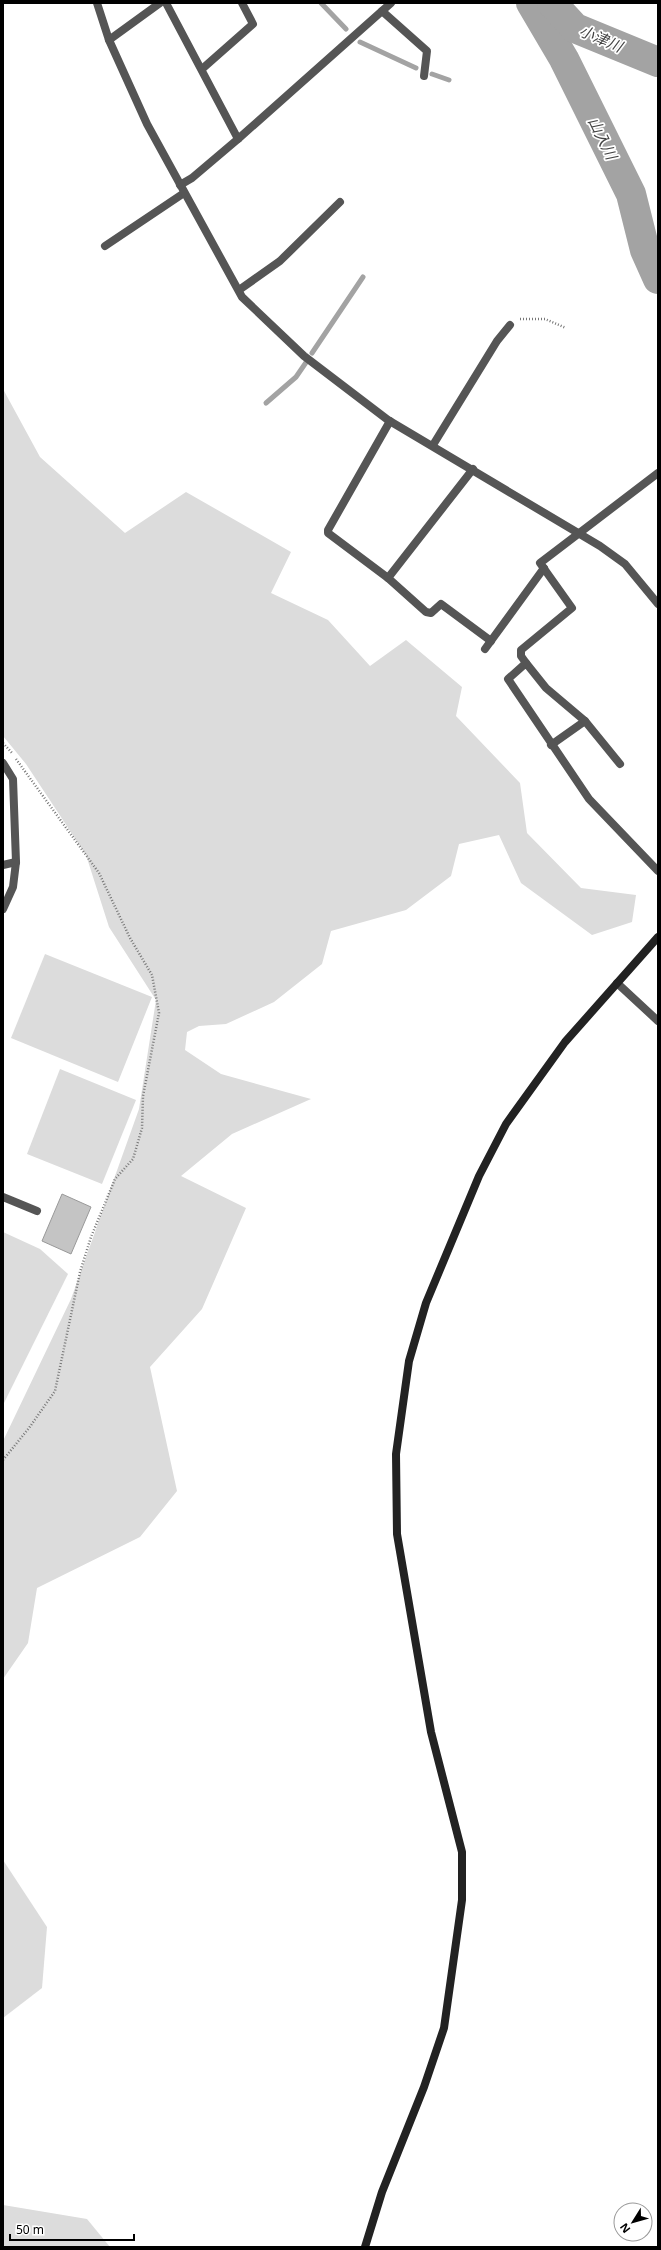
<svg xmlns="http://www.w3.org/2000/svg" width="661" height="2250" viewBox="0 0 661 2250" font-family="'Noto Sans','Noto Sans JP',sans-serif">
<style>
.green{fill:#dcdcdc}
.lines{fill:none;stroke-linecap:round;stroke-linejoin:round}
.stream{stroke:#a3a3a3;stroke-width:5}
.river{stroke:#a3a3a3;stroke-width:30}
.building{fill:#c4c4c4;stroke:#999}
.path{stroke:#777;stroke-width:2.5;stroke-dasharray:1 2;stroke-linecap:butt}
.lane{stroke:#555;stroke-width:8}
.street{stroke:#555;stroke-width:8}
.secondary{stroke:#222;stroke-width:8}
.labels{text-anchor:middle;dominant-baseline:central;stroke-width:3.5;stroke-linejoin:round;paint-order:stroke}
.water-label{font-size:15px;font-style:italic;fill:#444;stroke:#fff}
</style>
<rect width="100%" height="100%" fill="#fff"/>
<!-- green -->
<g class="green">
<path d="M3 389 40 457 125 533 186 492 291 552 271 593 328 620 370 666 406 640 462 687 456 716 520 783 527 833 581 888 636 895 632 922 592 935 521 883 499 835 459 844 451 876 406 910 331 931 322 964 274 1002 226 1024 199 1026 187 1032 185 1050 221 1074 311 1099 232 1134 181 1176 246 1208 202 1309 150 1367 177 1491 140 1537 37 1588 28 1643 3 1679V1441L71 1299 139 1109 156 1000 109 927 86 855 26 764 3 736Z"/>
<path d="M45 954 152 997 118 1082 11 1038Z"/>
<path d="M60 1069 136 1100 102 1184 27 1154Z"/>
<path d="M3 1232 40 1249 68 1274 3 1405Z"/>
<path d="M3 1860 47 1927 42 1988 3 2018Z"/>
<path d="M3 2205 87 2219 110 2247H3Z"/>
</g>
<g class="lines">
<!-- stream -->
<g class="stream">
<path d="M321 3 346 29"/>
<path d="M360 42 416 68"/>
<path d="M432 74 449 80"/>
<path d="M312 353 363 277"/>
<path d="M266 403 296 377 307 361"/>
</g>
<!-- river -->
<g class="river">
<path d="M531 3 564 59 631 194 645 250 658 279"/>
<path d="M552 3 575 28 658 62"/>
</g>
</g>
<!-- building -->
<path class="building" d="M62 1194 91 1207 71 1254 42 1241Z"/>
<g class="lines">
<!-- path -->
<g class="path">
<path d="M520 319H545L566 328"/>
<path d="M3 743 12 753"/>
<path d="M3 1460 29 1428 55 1391 80 1272 91 1237 115 1179 133 1159 142 1128 143 1096 159 1013 152 975 130 938 99 873 16 759"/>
</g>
<!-- lane -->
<g class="lane">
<path d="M382 11 427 51 424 76"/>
<path d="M105 246 184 193"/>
<path d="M239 290 280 261 340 202"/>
<path d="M551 745 585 721"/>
<path d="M3 763 13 779 16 862 13 887 3 909"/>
<path d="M620 764 585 721 546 688 526 663 508 679 589 799 658 871"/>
<path d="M3 865 16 862"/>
<path d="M3 1197 37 1211"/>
</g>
<!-- street -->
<g class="street">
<path d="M97 3 109 40 147 124 242 297 304 356 388 420 600 546 625 564 658 604"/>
<path d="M166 3 238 139"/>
<path d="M109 40 160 3"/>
<path d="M202 69 253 24 242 3"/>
<path d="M180 185 192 178 238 139 391 3"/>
<path d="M390 421 328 530V533L388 578 426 612 431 613 441 604 491 641"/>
<path d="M433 445 497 341 510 325"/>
<path d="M388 578 473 469"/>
<path d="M485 649 544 568"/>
<path d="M526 663 521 656V650L572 608 540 563 658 473"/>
<path d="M617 983 658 1021"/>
</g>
<!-- secondary -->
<path class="secondary" d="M365 2247 382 2192 424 2087 444 2028 462 1900V1852L431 1732 397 1534 396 1454 409 1361 426 1303 479 1176 506 1124 565 1042 658 937"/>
</g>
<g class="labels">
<!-- water labels -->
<g class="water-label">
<text transform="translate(601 38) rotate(23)">小津川</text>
<text transform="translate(603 138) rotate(64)">山入川</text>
</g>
</g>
<!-- border -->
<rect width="661" height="2250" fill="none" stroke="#000000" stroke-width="8"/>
<!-- north arrow -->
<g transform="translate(633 2222) rotate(233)"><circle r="19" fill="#ffffff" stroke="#999999"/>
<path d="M0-3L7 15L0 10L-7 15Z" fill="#000000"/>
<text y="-6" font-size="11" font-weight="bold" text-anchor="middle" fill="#000000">N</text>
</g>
<!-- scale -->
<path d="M10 2234v6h124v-6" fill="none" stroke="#000000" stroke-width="2"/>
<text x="16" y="2234" font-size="12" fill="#000000" stroke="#ffffff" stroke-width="3" paint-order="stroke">50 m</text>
</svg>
